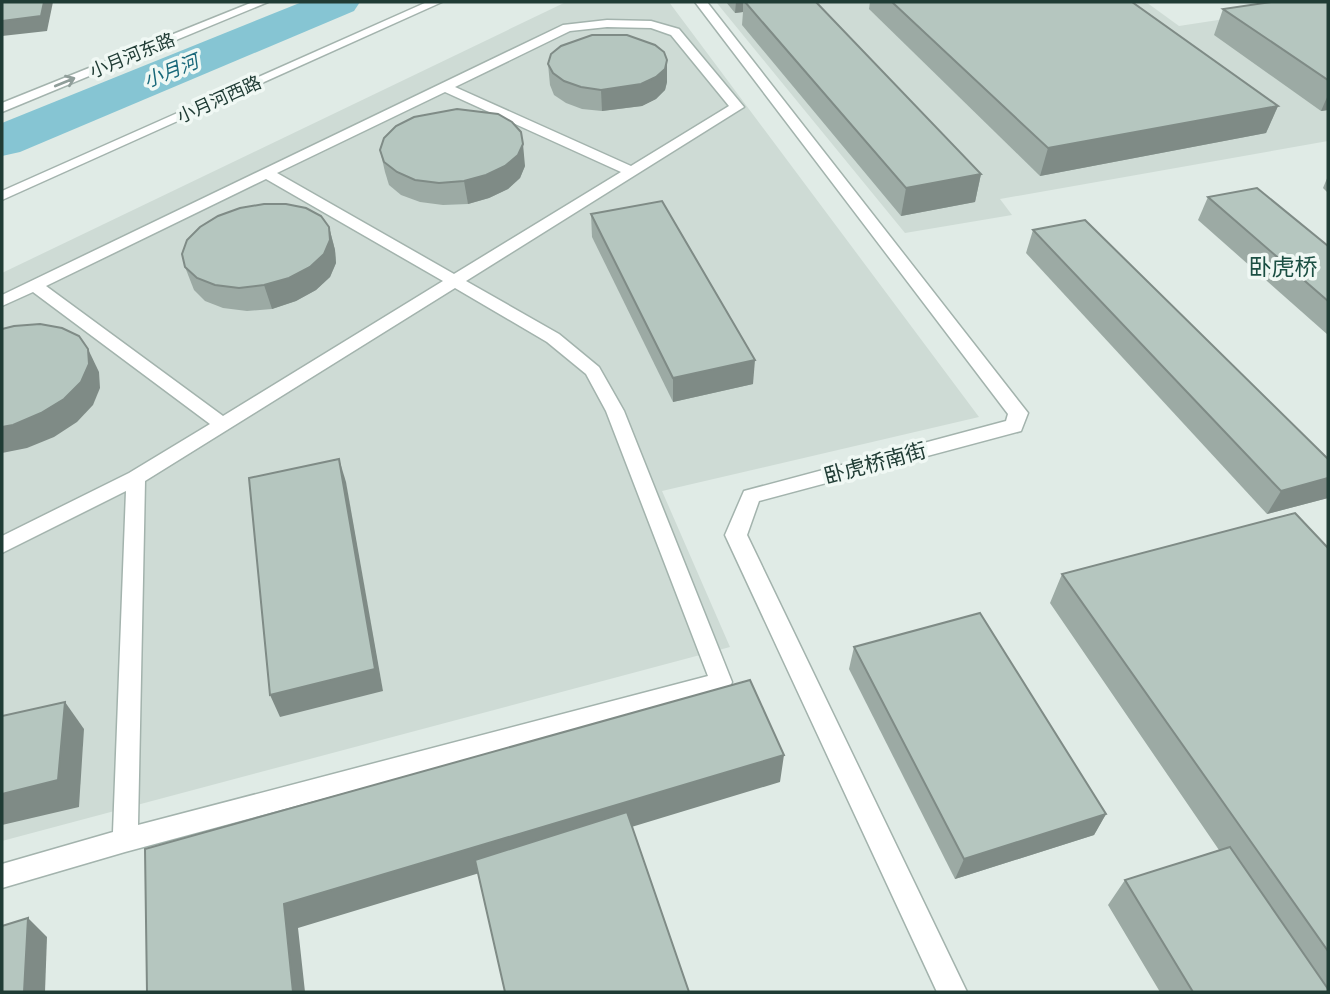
<svg xmlns="http://www.w3.org/2000/svg" width="1330" height="994" viewBox="0 0 1330 994" font-family="Inter,'Noto Sans SC',sans-serif">
<style>
.built{fill:#cedbd5}
.lines{fill:none;stroke-linecap:round;stroke-linejoin:round}
.river{fill:#86c5d3;fill-rule:evenodd}
.service-casing{stroke:#a3b3ad;stroke-width:3}
.minor-casing{stroke:#a3b3ad;stroke-width:3}
.service{fill:#fff;fill-rule:evenodd}
.minor{fill:#fff;fill-rule:evenodd}
.wall{fill:#9caaa4}
.shaded-wall{fill:#7f8b86}
.building{fill:#b5c6bf;stroke:#7f8b86;stroke-width:2}
.oneway{stroke:#909e9a}
.labels{text-anchor:middle;dominant-baseline:central;stroke-width:7;stroke-linejoin:round;paint-order:stroke}
.far-street-label{font-size:18px;fill:#203c35;stroke:#f0f8f4}
.far-water-label{font-size:19px;font-style:italic;fill:#18687a;stroke:#f0f8f4}
.street-label{font-size:21px;fill:#203c35;stroke:#f0f8f4}
.neighbourhood-label{font-size:23px;fill:#1b4f43;stroke:#f0f8f4}
</style>
<rect width="100%" height="100%" fill="#e0ebe6"/>
<!-- built -->
<g class="built">
<path d="M566 2H669L979 417 662 491 730 647 2 841V273Z"/>
<path d="M716 2H1146L1179 26 1328 3V141L1000 199 1012 215 905 233Z"/>
</g>
<g class="lines">
<!-- river -->
<path class="river" d="M302 2H360L354 11 20 152 2 156V123Z"/>
<defs>
<g id="service">
<path d="M253 2H268L2 112V103Z"/>
<path d="M427 2H442L2 200V191Z"/>
<path d="M607 20 651 21 679 29 744 107 466 281 559 334 599 367 624 411 732 682 729 689 125 852 2 888V864L113 832 126 491 2 553V536L129 473 210 424 33 292 2 306V295L563 25ZM607 27 651 28 671 35 729 106 631 166 455 87 570 31ZM445 92 621 172 454 274 277 173ZM266 179 443 281 223 416 46 286ZM455 288 547 342 586 374 606 411 708 676 138 825 145 481Z"/>
</g>
<path id="minor" d="M695 2H707L1028 413 1021 431 759 501 747 535 967 992H937L725 535 744 491 1006 421 1008 414Z"/>
</defs>
<!-- service casing -->
<use href="#service" class="service-casing"/>
<!-- minor casing -->
<use href="#minor" class="minor-casing"/>
<!-- service -->
<use href="#service" class="service"/>
<!-- minor -->
<use href="#minor" class="minor"/>
</g>
<!-- wall -->
<g class="wall">
<path d="M726 2H816L981 174 975 202 901 216 742 25 743 12 735 13Z"/>
<path d="M870 2H1132L1278 106 1266 133 1040 176 869 9Z"/>
<path d="M1328 2V110L1321 111 1214 35 1223 9Z"/>
<path d="M548 64 667 82 665 90 656 99 642 106 602 111 582 109 566 103 554 95 550 85Z"/>
<path d="M380 150 525 166 520 178 508 189 489 198 468 204 443 205 420 202 401 195 389 185 385 172Z"/>
<path d="M1328 176V193L1323 188Z"/>
<path d="M1208 197 1328 246V335L1198 220Z"/>
<path d="M591 214 753 384 673 402 592 237Z"/>
<path d="M329 227 335 250 336 263 330 277 316 290 296 301 272 309 247 311 223 308 205 301 194 290 185 267Z"/>
<path d="M1033 230 1328 459V498L1267 514 1026 253Z"/>
<path d="M1328 548V992H1160L1108 905 1125 880 1219 850 1050 603 1062 574Z"/>
<path d="M854 647 1106 814 1094 835 955 879 849 669Z"/>
</g>
<!-- shaded-wall -->
<g class="shaded-wall">
<path d="M44 2H53L47 31 2 36V21Z"/>
<path d="M736 2H743V12L735 13Z"/>
<path d="M667 60V82L665 90 656 99 642 106 602 111 601 90Z"/>
<path d="M1328 95V110L1321 111Z"/>
<path d="M1278 106 1266 133 1040 176 1048 148Z"/>
<path d="M523 144 525 166 520 178 508 189 489 198 468 204 464 181Z"/>
<path d="M981 174 975 202 901 216 906 188Z"/>
<path d="M329 227 335 250 336 263 330 277 316 290 296 301 272 309 264 285Z"/>
<path d="M88 349 99 372 100 388 93 405 77 422 54 437 27 448 2 453V427Z"/>
<path d="M755 360 753 384 673 402V378Z"/>
<path d="M339 459 346 482 383 691 280 717 270 695Z"/>
<path d="M1328 478V498L1267 514 1281 491Z"/>
<path d="M65 702 84 729 79 807 2 825V794Z"/>
<path d="M784 755 780 782 298 928 305 992H293L284 904Z"/>
<path d="M1106 814 1094 835 955 879 964 859Z"/>
<path d="M28 918 47 937 45 992H24Z"/>
</g>
<!-- building -->
<g class="building">
<path d="M2 2H44L41 16 2 21Z"/>
<path d="M745 2H816L981 174 906 188Z"/>
<path d="M892 2H1132L1278 106 1048 148Z"/>
<path d="M1271 2H1328V80L1223 9Z"/>
<path d="M592 35H627L655 45 664 52 667 60 665 69 656 77 641 84 601 90 581 87 564 81 553 73 548 64 551 54 561 46Z"/>
<path d="M457 109 498 114 512 122 521 132 523 144 518 155 505 166 486 175 464 181 439 183 415 180 397 172 384 162 380 150 384 138 396 126 414 117Z"/>
<path d="M1257 188 1328 246V301L1208 197Z"/>
<path d="M662 201 755 360 673 378 591 214Z"/>
<path d="M264 204H286L306 208 321 216 329 227 330 240 324 254 310 267 289 278 264 285 239 288 215 285 197 278 185 267 182 254 187 240 200 227 218 216 240 208Z"/>
<path d="M1085 220 1328 459V478L1281 491 1033 230Z"/>
<path d="M40 324 62 328 79 336 88 349 89 364 81 382 64 399 41 413 13 425 2 427V329L14 326Z"/>
<path d="M339 459 375 669 270 695 249 478Z"/>
<path d="M1295 513 1328 548V951L1062 574Z"/>
<path d="M980 613 1106 814 964 859 854 647Z"/>
<path d="M750 680 784 755 284 904 293 992H147L145 849Z"/>
<path d="M65 702 58 780 2 794V716Z"/>
<path d="M627 812 689 992H505L475 860Z"/>
<path d="M1230 847 1328 989V992H1193L1125 880Z"/>
<path d="M28 918 24 992H2V926Z"/>
</g>
<!-- one-way arrows -->
<defs><path id="oneway-shaft" d="M-6 0H5M1.5-3L5.5 0L1.5 3" fill="none" stroke-width="1.6" stroke-linecap="round" stroke-linejoin="round" transform="scale(1.75)"/></defs>
<use class="oneway" href="#oneway-shaft" transform="translate(65 82) rotate(-22)"/>
<g class="labels">
<!-- far-street labels -->
<g class="far-street-label">
<text transform="translate(132 55) rotate(-22)">小月河东路</text>
<text transform="translate(219 99) rotate(-24)">小月河西路</text>
</g>
<!-- far-water labels -->
<g class="far-water-label">
<text transform="translate(171 71) rotate(-22)">小月河</text>
</g>
<!-- street labels -->
<g class="street-label">
<text transform="translate(875 463) rotate(-15)">卧虎桥南街</text>
</g>
<!-- neighbourhood labels -->
<g class="neighbourhood-label">
<text x="1283" y="267">卧虎桥</text>
</g>
</g>
<!-- border -->
<rect width="1330" height="994" fill="none" stroke="#203c35" stroke-width="7"/>
</svg>
